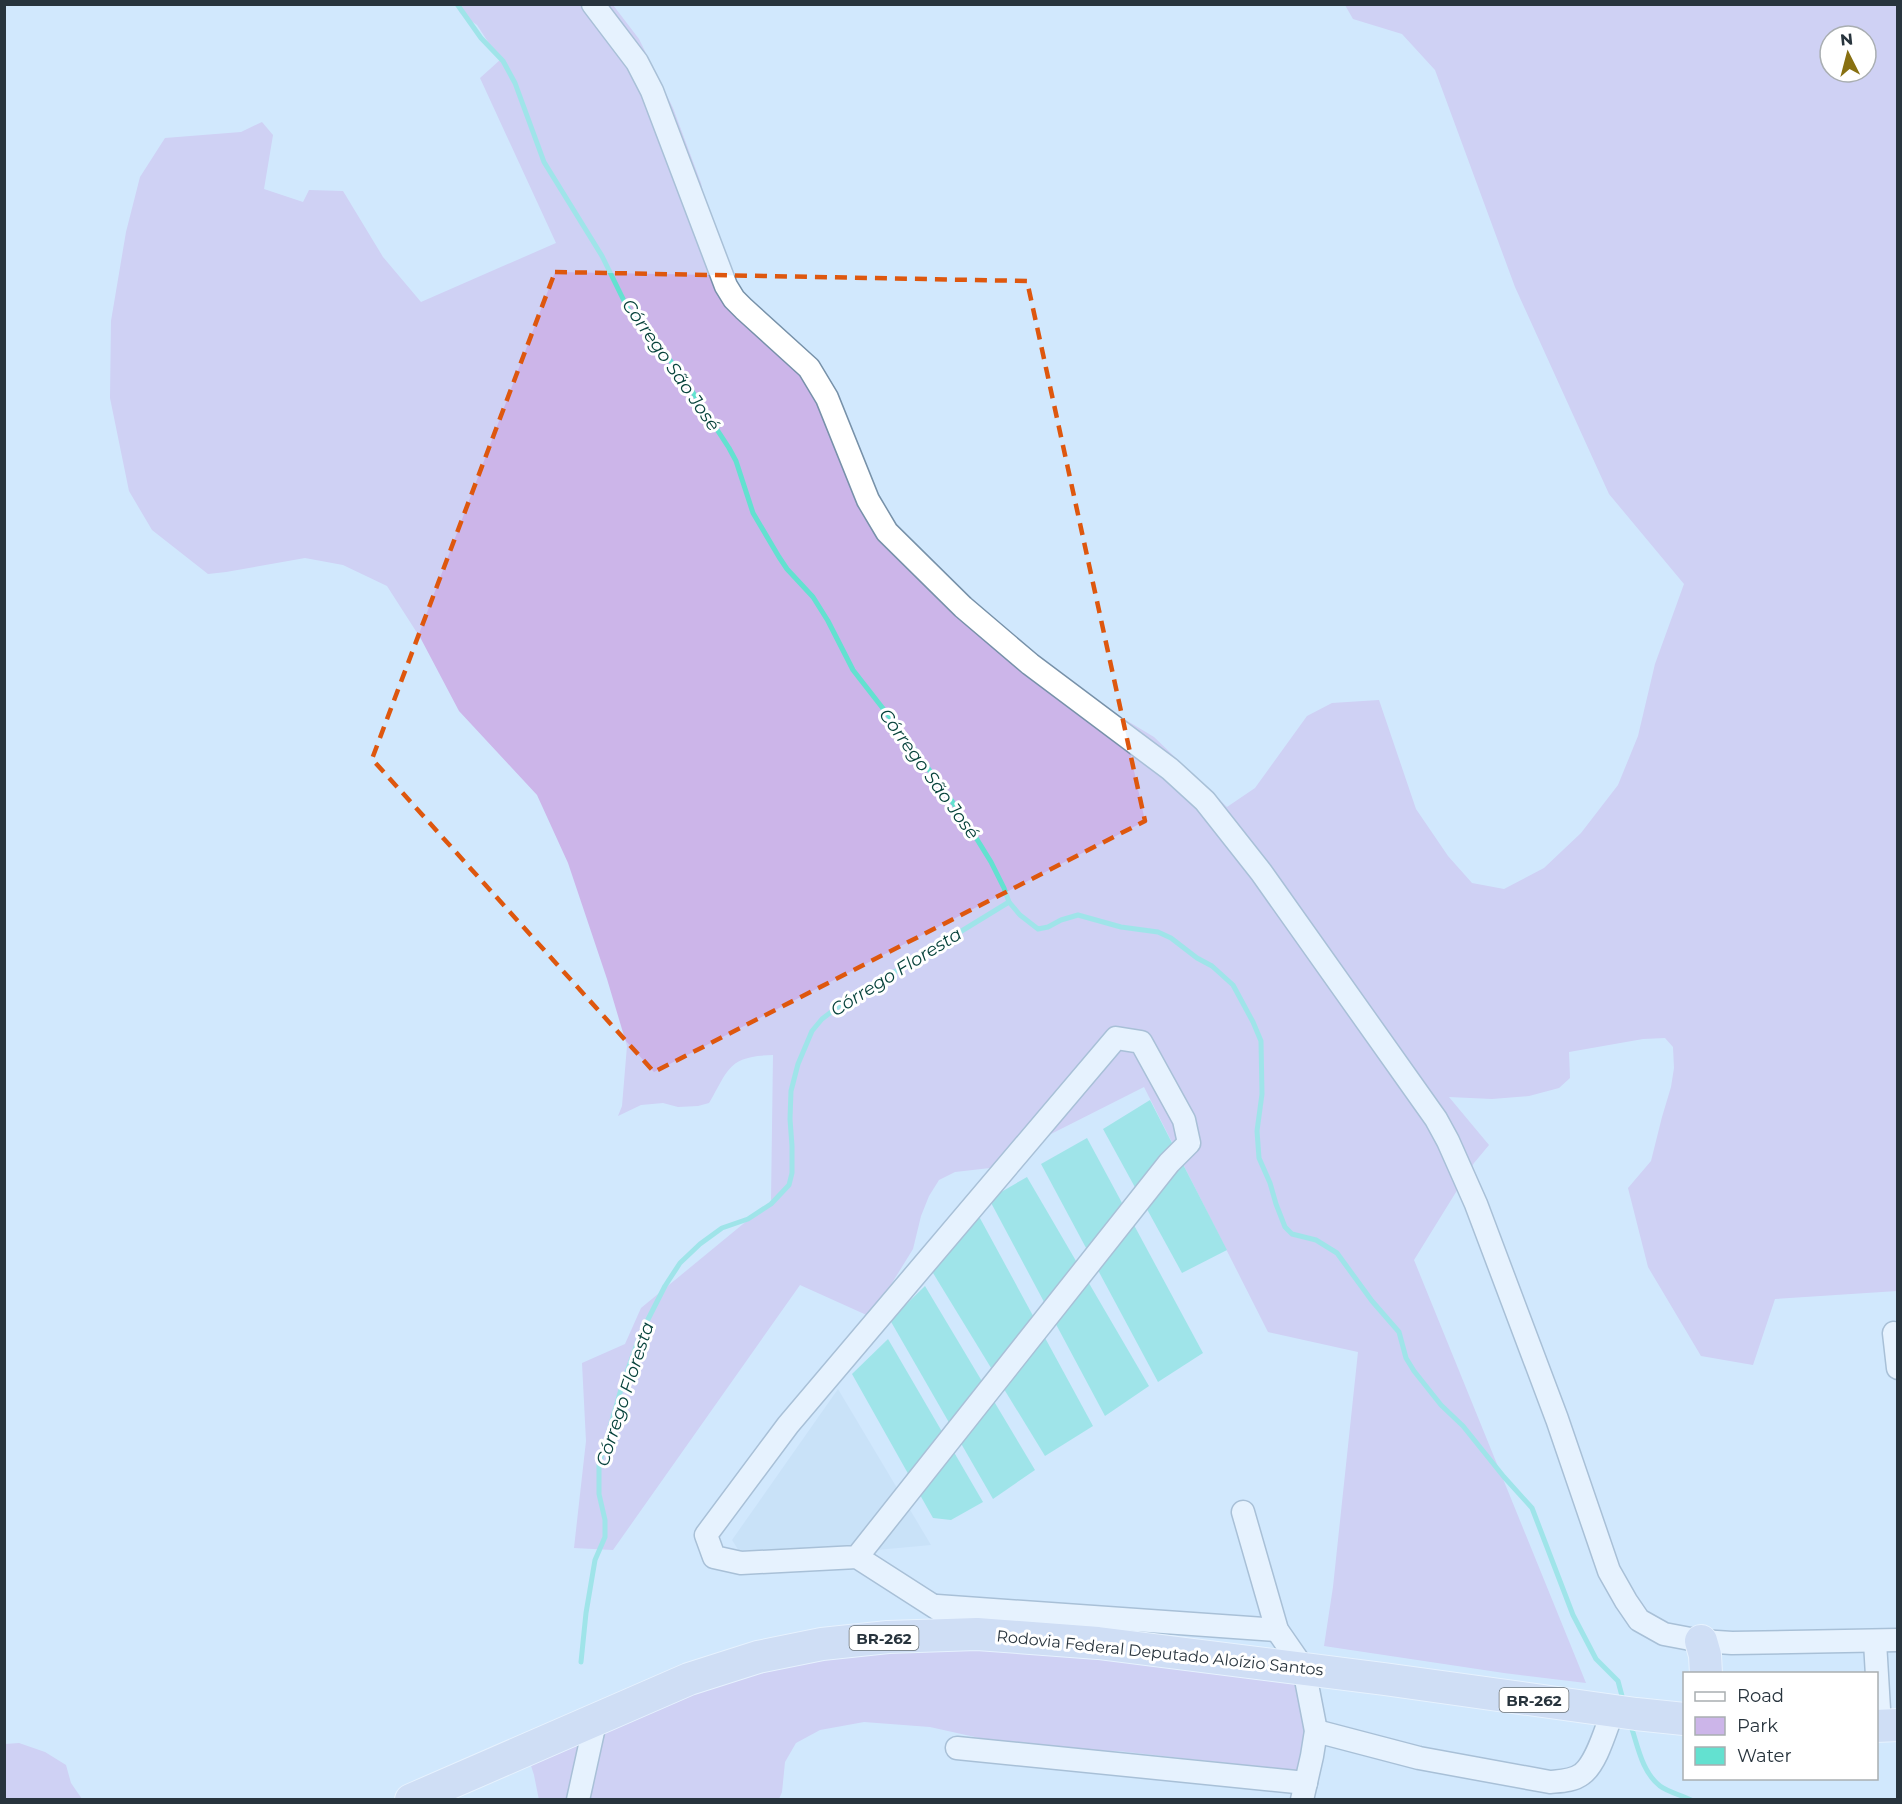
<svg xmlns="http://www.w3.org/2000/svg" width="1902" height="1804" viewBox="0 0 1902 1804" font-family="Montserrat,sans-serif">
<style>
.built{fill:#bfdbf2}
.green{fill:#ccb5e9;fill-rule:evenodd}
.water{fill:#63e1d0}
.lines{fill:none;stroke-linecap:round;stroke-linejoin:round}
.stream{stroke:#63e1d0;stroke-width:5}
.minor-casing{stroke:#7791a9;stroke-width:25}
.highway-casing{stroke:#fff;stroke-width:34}
.minor{stroke:#fff;stroke-width:22}
.highway{stroke:#ccd2eb;stroke-width:32}
.marked{fill:none;stroke:#de570e;stroke-width:4.5;stroke-dasharray:12 8;stroke-linejoin:round}
.labels{text-anchor:middle;dominant-baseline:central;stroke-width:6;stroke-linejoin:round;paint-order:stroke}
.shield{fill:#fff;stroke:#687177;stroke-width:1.5}
.shield-label{font-size:15px;font-weight:bold;fill:#28343d}
.street-label{font-size:16px;fill:#28343d;stroke:#fff}
.water-label{font-size:18px;font-style:italic;fill:#07433c;stroke:#fff}
</style>
<rect width="100%" height="100%" fill="#d1e8fd"/>
<!-- built -->
<path class="built" d="M838 1389 931 1545 746 1562 732 1540Z"/>
<!-- green -->
<g class="green">
<path d="M456 5H613L639 39 673 108 701 183 716 254 728 280 813 361 886 533 1018 655 1154 737 1227 807 1255 788 1307 716 1332 703 1379 700 1416 809 1448 856 1472 883 1504 889 1544 868 1581 833 1618 785 1638 736 1655 664 1684 584 1609 494 1515 287 1435 70 1402 34 1353 19 1345 5H1897V1291L1775 1299 1753 1365 1701 1356 1648 1267 1628 1188 1651 1161 1662 1117 1671 1087 1674 1068 1673 1047 1665 1038 1643 1039 1569 1052 1570 1078 1559 1088 1529 1096 1492 1099 1449 1097 1489 1145 1474 1163 1414 1260 1586 1683 1504 1673 1324 1646 1333 1587 1358 1352 1268 1332 1144 1087 1045 1137 990 1168 955 1172 939 1180 929 1196 921 1216 913 1249 871 1317 800 1285 613 1550 574 1548 586 1441 582 1363 625 1344 641 1308 771 1201 773 1055C728 1056 729 1069 709 1103L698 1106 678 1107 663 1103 641 1105 618 1116 622 1106 627 1046 607 979 568 863 537 795 459 711 421 639 387 586 343 565 305 558 226 572 208 574 152 530 129 491 110 398 111 321 126 232 140 177 165 138 241 132 262 122 273 135 264 189 303 202 309 190 343 191 383 257 421 302 556 243 480 78 500 60 477 25 460 13ZM1830 36H1866V72H1830Z"/>
<path d="M845 1645H1030L1293 1678 1302 1698 1307 1721 1300 1771 1118 1751 1063 1750 1002 1743 930 1727 864 1722 820 1730 796 1743 785 1762 782 1792 779 1799 539 1800 534 1775 524 1744Z"/>
<path d="M19 1743 45 1752 66 1765 71 1783 82 1799H5V1744Z"/>
</g>
<!-- water -->
<g class="water">
<path d="M1150 1100 1227 1250 1182 1273 1103 1129Z"/>
<path d="M1087 1138 1203 1353 1158 1382 1041 1164Z"/>
<path d="M1027 1177 1149 1386 1105 1416 989 1199Z"/>
<path d="M975 1209 1093 1426 1045 1456 933 1273 954 1222Z"/>
<path d="M925 1286 1035 1470 993 1499 890 1320Z"/>
<path d="M888 1339 983 1502 951 1520 933 1518 852 1374Z"/>
</g>
<g class="lines">
<!-- stream -->
<g class="stream">
<path d="M457 4 481 38 503 61 515 83 544 162 602 256 628 309 636 320 679 371 729 448 736 461 753 513 779 557 787 569 813 597 828 621 853 670 906 738 962 815 991 862 1004 888 1009 902 1020 915 1038 929 1048 927 1061 920 1078 915 1121 927 1158 932 1171 938 1197 958 1212 966 1233 985 1253 1022 1261 1041 1262 1094 1257 1131 1259 1158 1270 1183 1276 1204 1285 1227 1292 1234 1316 1240 1337 1253 1372 1301 1399 1332 1406 1358 1414 1371 1441 1405 1463 1426 1504 1477 1532 1508 1573 1615 1596 1659 1618 1681 1622 1696"/>
<path d="M581 1662 586 1613 595 1560 605 1537V1520L599 1494V1465L622 1386 640 1335 665 1286 680 1263 700 1244 722 1228 748 1219 771 1204 789 1185 792 1173V1146L790 1119 791 1091 798 1064 812 1031 822 1019 839 1006 1009 902"/>
<path d="M1632 1729C1638 1748 1643 1773 1660 1786 1668 1792 1681 1795 1691 1800"/>
</g>
<defs>
<g id="minor">
<path d="M593 4 637 62 652 91 726 286 734 299 744 309 809 368 827 398 868 500 887 532 963 607 1030 664 1170 769 1205 801 1261 872 1436 1119 1448 1141 1476 1204 1557 1419 1609 1571 1626 1601 1639 1620 1664 1634 1701 1641 1732 1643 1898 1640"/>
<path d="M1894 1333 1898 1368"/>
<path d="M1243 1512 1277 1630 1304 1669 1316 1731 1312 1756 1302 1800"/>
<path d="M857 1557 1169 1163 1189 1143 1184 1120 1141 1042 1116 1038 788 1425 706 1535 714 1557 741 1563 857 1557 977 1634"/>
<path d="M937 1606 1277 1630"/>
<path d="M1875 1642 1880 1726"/>
<path d="M1316 1731 1419 1758 1550 1782C1561 1781 1573 1781 1582 1774 1597 1763 1606 1728 1613 1711"/>
<path d="M957 1748 1306 1783"/>
<path d="M578 1800 596 1718"/>
</g>
<g id="highway">
<path d="M1701 1641 1705 1655 1706 1674"/>
<path d="M1876 1726 1898 1725"/>
<path d="M411 1800 689 1679 758 1657 822 1644 888 1637 977 1634 1098 1643 1384 1679 1636 1714 1684 1719"/>
</g>
</defs>
<!-- minor casing -->
<use href="#minor" class="minor-casing"/>
<!-- highway casing -->
<use href="#highway" class="highway-casing"/>
<!-- minor -->
<use href="#minor" class="minor"/>
<!-- highway -->
<use href="#highway" class="highway"/>
</g>
<!-- marked area -->
<path d="M0 0H1902V1804H0ZM555 272 1027 281 1145 821 654 1072 372 759Z" fill="#d1e8fd" fill-opacity=".55" fill-rule="evenodd"/>
<path class="marked" d="M555 272 1027 281 1145 821 654 1072 372 759Z"/>
<g class="labels">
<!-- shield labels -->
<g class="shield">
<rect x="849.5" y="1626" width="69" height="24" rx="4.5"/>
<rect x="1499.5" y="1688" width="69" height="24" rx="4.5"/>
</g>
<g class="shield-label">
<text x="884" y="1638">BR-262</text>
<text x="1534" y="1700">BR-262</text>
</g>
<!-- street labels -->
<g class="street-label">
<text transform="translate(1160 1653) rotate(6)">Rodovia Federal Deputado Aloízio Santos</text>
</g>
<!-- water labels -->
<g class="water-label">
<text transform="translate(671 365) rotate(55)">Córrego São José</text>
<text transform="translate(929 774) rotate(54)">Córrego São José</text>
<text transform="translate(896 972) rotate(-32)">Córrego Floresta</text>
<text transform="translate(625 1394) rotate(-72)">Córrego Floresta</text>
</g>
</g>
<!-- border -->
<rect width="1902" height="1804" fill="none" stroke="#28343d" stroke-width="12"/>
<!-- legend -->
<rect x="1683" y="1672" width="195" height="108" fill="#ffffff" stroke="#a9aeb1" stroke-width="1.5"/>
<rect x="1695" y="1692" width="30" height="9" fill="#ffffff" stroke="#a9aeb1" stroke-width="1.5"/>
<text x="1737" y="1702" font-size="18" fill="#28343d">Road</text>
<rect x="1695" y="1717" width="30" height="18" fill="#ccb5e9" stroke="#a9aeb1" stroke-width="1.5"/>
<text x="1737" y="1732" font-size="18" fill="#28343d">Park</text>
<rect x="1695" y="1747" width="30" height="18" fill="#63e1d0" stroke="#a9aeb1" stroke-width="1.5"/>
<text x="1737" y="1762" font-size="18" fill="#28343d">Water</text>
<!-- north arrow -->
<g transform="translate(1848 54) rotate(354)"><circle r="28" fill="#ffffff" stroke="#a9aeb1" stroke-width="1.5"/>
<path d="M0-4.5L10 22L0 15L-10 22Z" fill="#887011"/>
<text y="-9" font-size="16" font-weight="bold" text-anchor="middle" fill="#28343d">N</text>
</g>
</svg>
